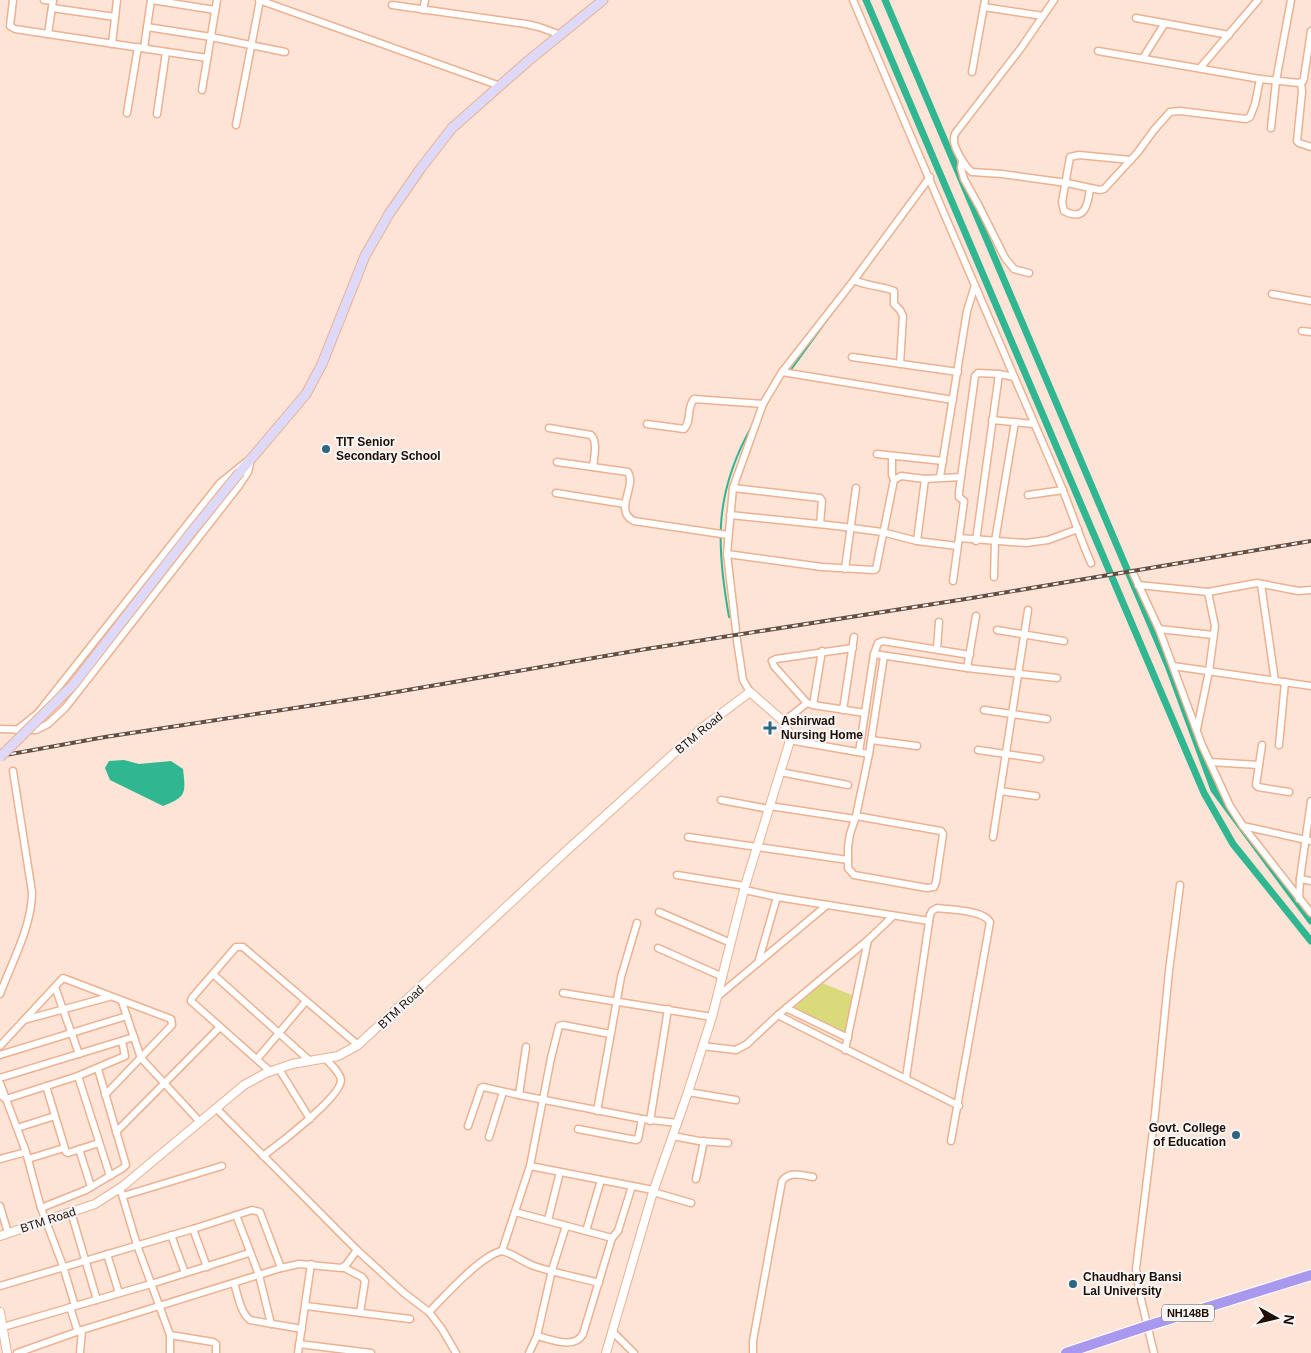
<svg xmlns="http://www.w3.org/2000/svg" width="1311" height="1353" viewBox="0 0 1311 1353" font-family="Helvetica,sans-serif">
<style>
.green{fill:#d9db7b}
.water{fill:#30b691}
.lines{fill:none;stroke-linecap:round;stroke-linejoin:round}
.stream{stroke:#30b691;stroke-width:2}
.canal{stroke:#30b691;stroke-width:7}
.minor-casing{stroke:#ecb191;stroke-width:9}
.tertiary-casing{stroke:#ecb191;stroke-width:10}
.secondary-casing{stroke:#ecb191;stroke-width:11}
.trunk-casing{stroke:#fff;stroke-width:12}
.minor{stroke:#fff;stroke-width:6}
.tertiary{stroke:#fff;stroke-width:8}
.secondary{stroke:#ded9f8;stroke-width:9}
.trunk{stroke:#a898ee;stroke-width:10}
.rail-casing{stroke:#644e42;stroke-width:4}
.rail{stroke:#f6f6f6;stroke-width:2;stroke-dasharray:5.5;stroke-linecap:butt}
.secondary-bridge-casing{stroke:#ecb191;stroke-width:11;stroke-linecap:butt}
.secondary-bridge{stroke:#ded9f8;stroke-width:9}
.poi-dot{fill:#2c667f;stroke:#f6f6f6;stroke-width:2}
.labels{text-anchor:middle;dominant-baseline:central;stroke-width:4;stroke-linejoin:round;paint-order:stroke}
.shield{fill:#f6f6f6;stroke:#62534c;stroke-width:1}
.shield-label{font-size:11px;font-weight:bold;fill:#220d03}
.poi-label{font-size:12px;font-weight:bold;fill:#220d03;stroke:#f6f6f6;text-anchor:start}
.street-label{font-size:12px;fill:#220d03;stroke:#f6f6f6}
</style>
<rect width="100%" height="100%" fill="#fde4d6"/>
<!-- green -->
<path class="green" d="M822 983 852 995 845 1033 794 1008Z"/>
<!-- water -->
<path class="water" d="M124 760 139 764 171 761 183 769C186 794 186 797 163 806L110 780 105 768 109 761Z"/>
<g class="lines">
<!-- stream -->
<g class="stream">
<path d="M790 371 840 302"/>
<path d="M729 617C716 544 714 493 752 426"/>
</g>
<!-- canal -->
<g class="canal">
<path d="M866 0 1204 793 1233 844 1311 941"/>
<path d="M885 0 1169 668 1214 790 1311 921"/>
</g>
<defs>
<g id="minor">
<path d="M13 0 10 26 15 29 207 58"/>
<path d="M44 0 53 1"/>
<path d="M152 0 215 10"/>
<path d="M259 0 500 86"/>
<path d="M853 0C922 163 992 326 1062 488 1072 513 1080 538 1091 563"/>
<path d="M1054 0 1021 48 957 131C955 133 954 136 954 139 953 147 965 167 972 172L1002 174 1067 183 1100 190 1104 189 1138 152 1154 130 1170 112 1180 111 1246 119 1250 117 1255 104 1260 79"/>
<path d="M392 5 526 24 539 27 561 35"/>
<path d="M984 7 1043 16"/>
<path d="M52 8 115 17"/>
<path d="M423 10 425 0"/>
<path d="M1136 18 1229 35"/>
<path d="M147 27 211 37 285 52"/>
<path d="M48 34 53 0"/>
<path d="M112 44 117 0"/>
<path d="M144 48 151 0"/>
<path d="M1098 51 1260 79 1299 83 1303 81 1304 78 1311 31"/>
<path d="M1143 58 1165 23"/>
<path d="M1200 68 1258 0"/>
<path d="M972 72 985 0"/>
<path d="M1301 82 1302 92 1297 141 1299 143 1311 147"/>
<path d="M202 90 217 0"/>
<path d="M127 113 138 47"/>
<path d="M157 114 166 52"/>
<path d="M236 125 260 0"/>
<path d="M1271 128 1276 81 1291 0"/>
<path d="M962 160 961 168 964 179 979 206 1005 258 1014 269 1029 273"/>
<path d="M1090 188C1088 205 1085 222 1064 211L1062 202 1070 157 1079 155 1131 160"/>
<path d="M854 280C865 286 888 287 894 291V304L900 310 903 316 900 364"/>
<path d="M1272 294 1311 301"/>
<path d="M1302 331 1311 332"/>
<path d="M852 357 958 372"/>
<path d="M782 372 953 400"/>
<path d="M992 420 1034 424"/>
<path d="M647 424 684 429C692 421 686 408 694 399L763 404 782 372 854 280 930 177"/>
<path d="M549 428 591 435C598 442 594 457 593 467"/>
<path d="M877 454 943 461"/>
<path d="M892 456V475L894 480"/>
<path d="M557 462 628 472C637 486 613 511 634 521L728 535"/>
<path d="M940 477 967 311 975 285"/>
<path d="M733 488 820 498 822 501 820 524"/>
<path d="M556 493 625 504"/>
<path d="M1028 495 1063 490"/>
<path d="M730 515 837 526 882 532 917 541 957 546"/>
<path d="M959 538 1026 543 1048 540 1078 529"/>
<path d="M917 541 925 479"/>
<path d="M976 541 999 374 1014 377"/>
<path d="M727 554 822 567 874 570 876 569 894 480 901 476 925 479 961 477"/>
<path d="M845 569 856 488"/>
<path d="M1133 573 1159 629 1202 745 1230 806 1243 826 1311 913"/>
<path d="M994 577 995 541 1015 422"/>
<path d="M953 581 964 501 959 497V492L975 376 978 373 999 374"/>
<path d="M1261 584 1275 681"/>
<path d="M1138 585 1208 592 1257 583 1298 591 1311 590"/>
<path d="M1159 629 1213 635"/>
<path d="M736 630 727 554 733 488 763 404"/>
<path d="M997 630 1064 641"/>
<path d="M736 634 743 680 750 692"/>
<path d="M937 648 939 622"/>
<path d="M874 654 967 668 1057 678"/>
<path d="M1173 666 1311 686"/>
<path d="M967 668 976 616"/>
<path d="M807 703 774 666 772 661 776 659 853 648"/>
<path d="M813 705 822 651"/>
<path d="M843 710 854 637"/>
<path d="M984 710 1047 719"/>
<path d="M783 722 807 703 813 705 865 713"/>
<path d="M0 729 36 730 48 724 66 707 238 487 248 472 251 460"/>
<path d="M1197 729 1209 671 1215 626 1208 592"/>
<path d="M17 730 38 713 220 483 246 462"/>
<path d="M789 740 869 754"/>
<path d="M871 740 917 746"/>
<path d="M1262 745 1256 785 1258 787 1289 792"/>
<path d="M1279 745 1285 682"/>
<path d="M978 750 1040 759"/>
<path d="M859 752 874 654 878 643 883 641 970 655"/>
<path d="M1210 762 1259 765"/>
<path d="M780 772 848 785"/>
<path d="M1000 791 1036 796"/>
<path d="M721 800 769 809"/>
<path d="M770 806 855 819"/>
<path d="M856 816 941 831 943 834 936 882 934 887 927 888 854 875 848 868V847L850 834 856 816 869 754 884 656"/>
<path d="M1243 826 1311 841"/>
<path d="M688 837 848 860"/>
<path d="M993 837 1028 610"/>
<path d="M677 875 745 886"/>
<path d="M1300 879 1311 881"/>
<path d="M745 890 777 897 929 921"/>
<path d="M1299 899 1300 879 1311 801"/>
<path d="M659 912 731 943"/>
<path d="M658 948 723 977"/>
<path d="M758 963 777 897"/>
<path d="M213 974 310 1061"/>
<path d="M55 987 79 1054"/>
<path d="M563 993 712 1017"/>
<path d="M0 994C12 962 32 926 32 892L13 771"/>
<path d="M717 997 827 905"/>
<path d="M122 1002 141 1058 200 1122"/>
<path d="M786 1008 848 1038"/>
<path d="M778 1015C838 1046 899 1075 959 1106"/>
<path d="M24 1020 109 997"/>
<path d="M0 1046 63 978 171 1019 172 1025 105 1095"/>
<path d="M702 1046 736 1050 747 1044 778 1015 868 940 893 916"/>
<path d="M845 1050 868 940"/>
<path d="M0 1055 127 1016"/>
<path d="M257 1059 306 1001"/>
<path d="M279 1069 310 1119"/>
<path d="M271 1072 191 1001 192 998 236 947H243L358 1045"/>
<path d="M78 1076 110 1176"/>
<path d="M0 1078 134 1037"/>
<path d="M906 1078 930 915 932 911 937 908C951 910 983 910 990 922L951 1141"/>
<path d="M0 1083 26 1152 41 1208 63 1266 75 1306"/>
<path d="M46 1086 66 1152 68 1153 99 1143"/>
<path d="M688 1092 736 1100"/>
<path d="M0 1095 6 1099 78 1076 125 1056 122 1041"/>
<path d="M519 1095 526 1047"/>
<path d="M216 1108 357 1250 404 1293 429 1312 442 1329 456 1353"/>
<path d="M597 1111 621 977 637 923"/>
<path d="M650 1121 668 1009"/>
<path d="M468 1126 481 1088 483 1087 519 1095 642 1119 678 1123"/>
<path d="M17 1128 55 1116"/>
<path d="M578 1129 636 1140 638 1139 642 1119"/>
<path d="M116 1132 220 1027"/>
<path d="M673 1136 699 1141 728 1143"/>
<path d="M489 1137 503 1092"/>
<path d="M79 1149 91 1187"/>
<path d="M263 1156C278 1145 341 1097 341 1080 340 1072 330 1064 325 1058"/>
<path d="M0 1159 26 1152"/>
<path d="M28 1159 64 1148"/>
<path d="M530 1166 653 1190"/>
<path d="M696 1179 704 1141"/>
<path d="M120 1188 137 1245 170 1335V1353"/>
<path d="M653 1192 691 1203"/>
<path d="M123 1196 222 1166"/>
<path d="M0 1206 8 1233"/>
<path d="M41 1208 86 1190 123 1168 126 1165 98 1069"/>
<path d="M71 1212 97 1300"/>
<path d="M515 1212 612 1238"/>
<path d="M236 1215 259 1275 271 1324"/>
<path d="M548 1220 560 1172"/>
<path d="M193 1229 207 1267"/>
<path d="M586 1231 601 1180"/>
<path d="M171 1235 185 1273"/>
<path d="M502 1251C514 1254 523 1262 534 1266 555 1273 577 1277 599 1283"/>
<path d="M107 1254 119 1293"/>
<path d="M343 1267 362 1277 365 1281 360 1313"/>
<path d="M234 1283C238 1295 240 1312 250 1320L302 1329"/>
<path d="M0 1286 193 1229 252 1210 260 1212 281 1268"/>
<path d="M306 1306 410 1319"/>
<path d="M70 1307 78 1332"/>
<path d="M429 1312C445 1296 481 1255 502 1251L530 1166 551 1058 559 1026 563 1025 610 1034"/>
<path d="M3 1327 151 1284 249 1253"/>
<path d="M612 1331 634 1353"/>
<path d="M170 1335 213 1342 216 1344V1353"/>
<path d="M537 1336C551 1339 574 1350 583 1334L612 1238 618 1231 632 1186"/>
<path d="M299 1344 371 1353"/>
<path d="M17 1353 82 1330 281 1268 299 1264 342 1268 346 1265 357 1250"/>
<path d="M80 1353 82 1330"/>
<path d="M298 1353 311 1264"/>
<path d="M529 1353 537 1336 552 1270 566 1226"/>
<path d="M753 1353V1341L782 1181C790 1171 801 1175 813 1177"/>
<path d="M1154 1353 1140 1295 1136 1269 1155 1114 1169 971 1180 885"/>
</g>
<g id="tertiary">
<path d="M0 1236 95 1204 123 1186 244 1085 266 1073 292 1064 338 1056 358 1045 564 853 702 728 750 692 782 720 789 733V744L745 886 712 1017 688 1092 653 1192 606 1353"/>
<path d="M0 1312 7 1353"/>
</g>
<path id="secondary" d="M240 472 306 394 322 364 365 256 389 214 421 168 452 128 528 61 603 0"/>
<path id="trunk" d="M1066 1353 1147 1326 1311 1275"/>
</defs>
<!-- minor casing -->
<use href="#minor" class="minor-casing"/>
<!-- tertiary casing -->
<use href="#tertiary" class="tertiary-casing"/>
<!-- secondary casing -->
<use href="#secondary" class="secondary-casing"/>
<!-- trunk casing -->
<use href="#trunk" class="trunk-casing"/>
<!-- minor -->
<use href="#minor" class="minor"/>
<!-- tertiary -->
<use href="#tertiary" class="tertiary"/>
<!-- secondary -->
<use href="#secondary" class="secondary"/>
<!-- trunk -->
<use href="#trunk" class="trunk"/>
<defs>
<path id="rail" d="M0 756 105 737 367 697 640 650 972 598 1311 541"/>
</defs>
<!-- rail casing -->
<use href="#rail" class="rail-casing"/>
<!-- rail -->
<use href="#rail" class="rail"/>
<defs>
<path id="secondary-bridge" d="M0 757 73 685 189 535 240 472"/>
</defs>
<!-- secondary-bridge casing -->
<use href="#secondary-bridge" class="secondary-bridge-casing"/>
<!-- secondary-bridge -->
<use href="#secondary-bridge" class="secondary-bridge"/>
</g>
<!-- markers -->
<g class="poi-dot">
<circle cx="326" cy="449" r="5"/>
<path d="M767.5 720.5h5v5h5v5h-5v5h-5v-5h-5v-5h5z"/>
<circle cx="1236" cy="1135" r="5"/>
<circle cx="1073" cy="1284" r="5"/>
</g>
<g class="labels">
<!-- shield labels -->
<rect class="shield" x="1162" y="1304.5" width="52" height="17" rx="4"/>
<g class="shield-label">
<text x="1188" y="1313">NH148B</text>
</g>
<!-- poi labels -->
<g class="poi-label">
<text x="336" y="442">TIT Senior<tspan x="336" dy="14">Secondary School</tspan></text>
<text x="781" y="721">Ashirwad<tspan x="781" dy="14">Nursing Home</tspan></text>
<text x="1226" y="1128" text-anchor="end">Govt. College<tspan x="1226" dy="14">of Education</tspan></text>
<text x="1083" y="1277">Chaudhary Bansi<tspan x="1083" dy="14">Lal University</tspan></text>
</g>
<!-- street labels -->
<g class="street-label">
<text transform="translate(699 733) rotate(-40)">BTM Road</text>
<text transform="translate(401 1007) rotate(-43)">BTM Road</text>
<text transform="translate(48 1220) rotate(-18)">BTM Road</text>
</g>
</g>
<!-- north arrow -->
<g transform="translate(1276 1318) rotate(98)" stroke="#f6f6f6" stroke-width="4" paint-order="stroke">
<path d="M0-4L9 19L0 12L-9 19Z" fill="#220d03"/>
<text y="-8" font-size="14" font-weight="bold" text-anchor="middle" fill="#220d03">N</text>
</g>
</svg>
